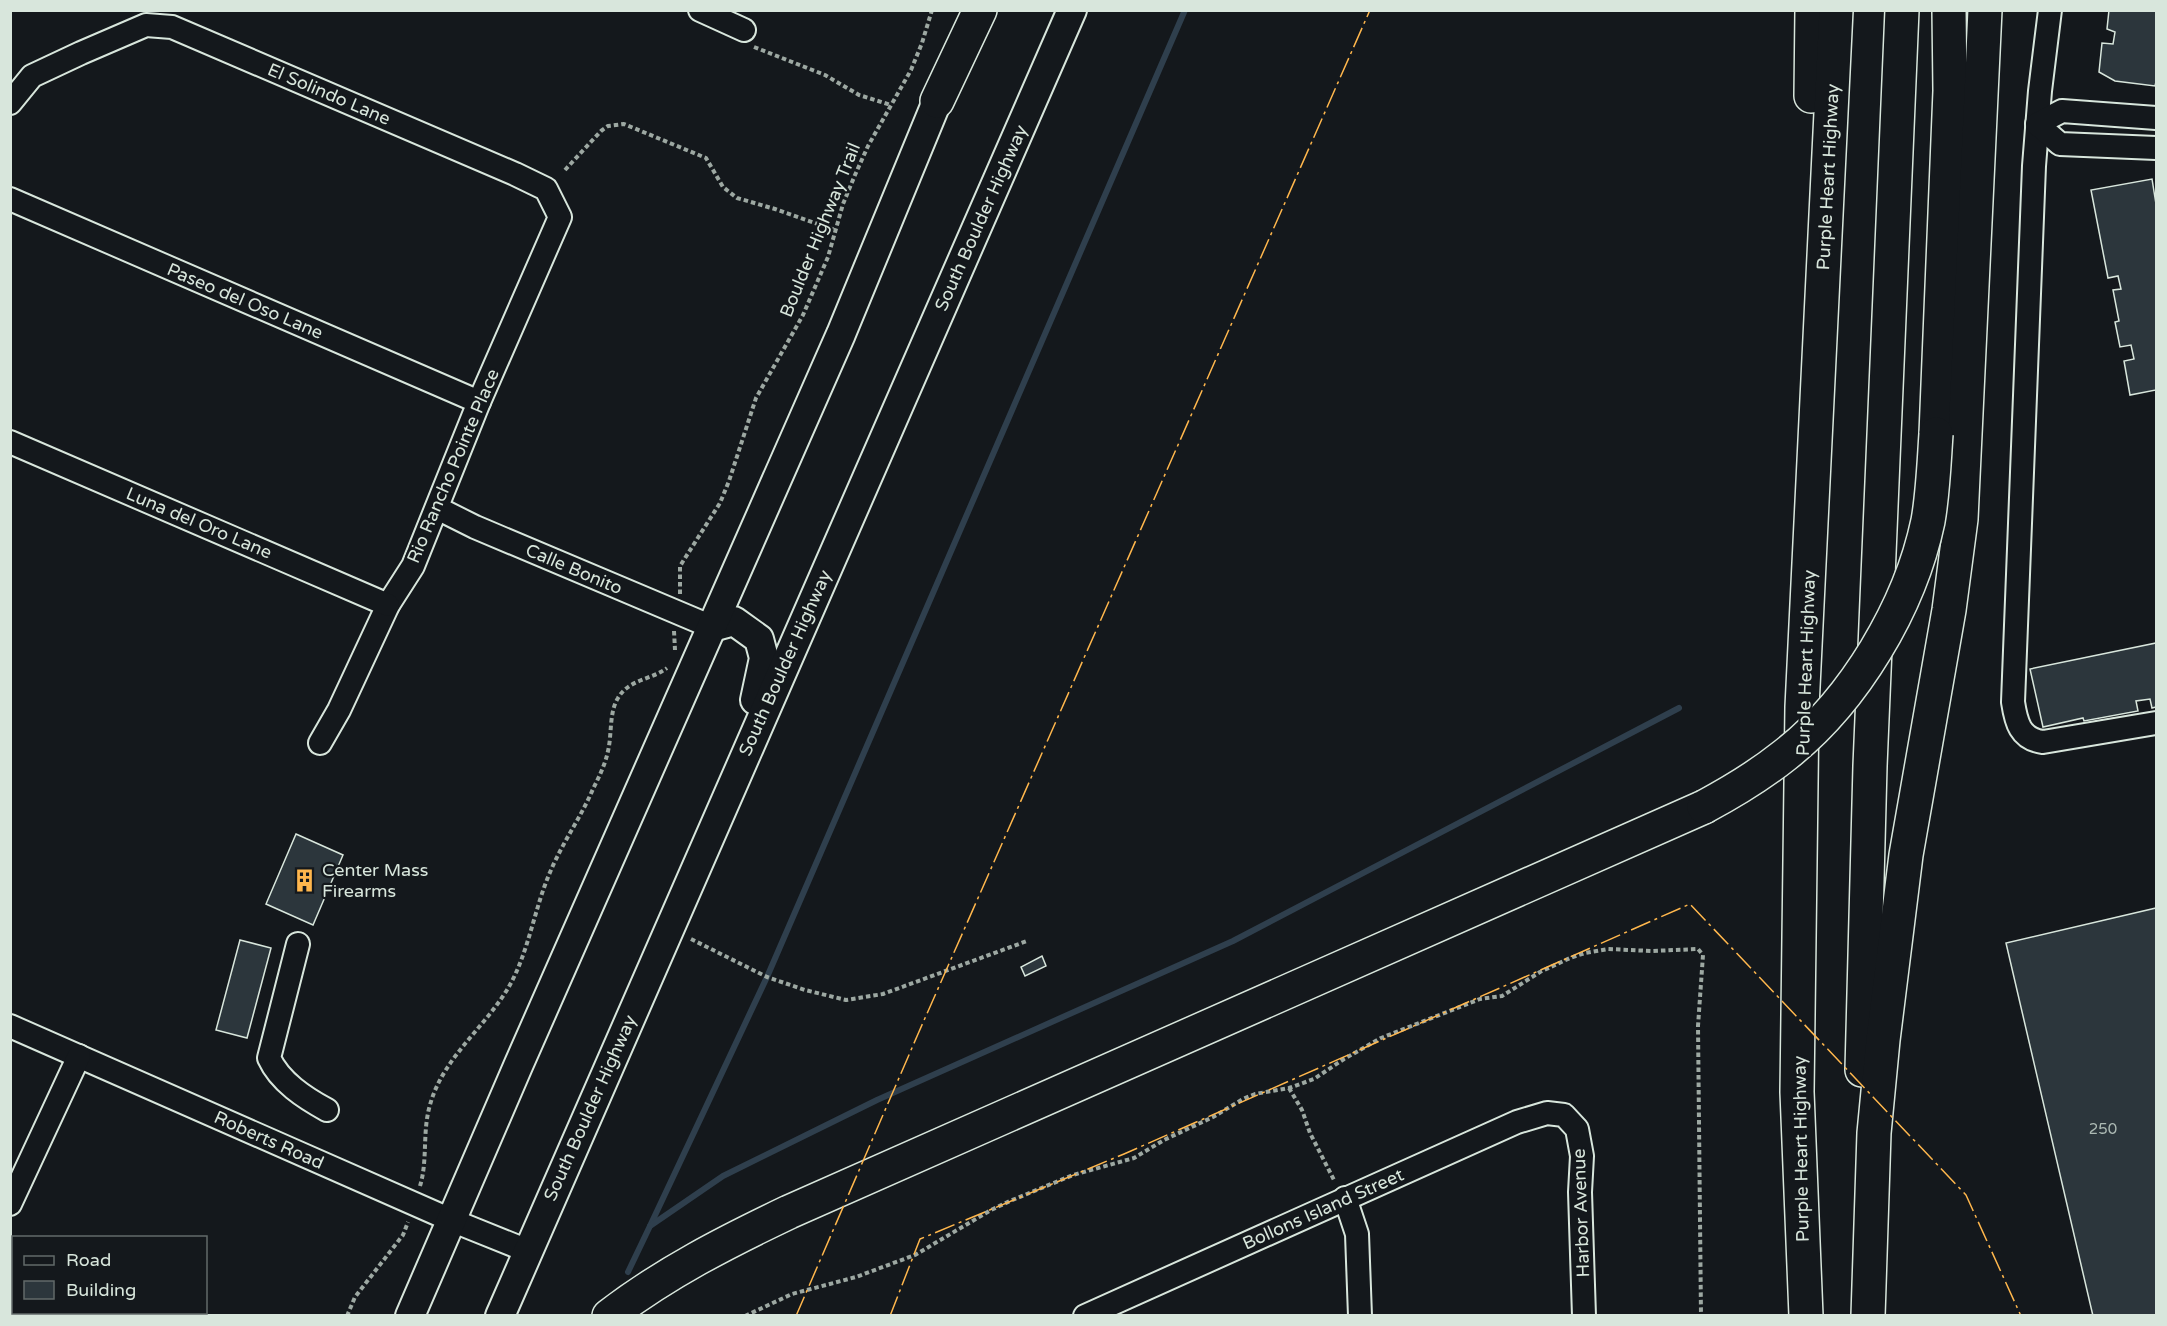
<svg xmlns="http://www.w3.org/2000/svg" width="2167" height="1326" viewBox="0 0 2167 1326" font-family="'Varela Round',sans-serif">
<style>
.lines{fill:none;stroke-linecap:round;stroke-linejoin:round}
.stream{stroke:#2f3f4d;stroke-width:6}
.building{fill:#2c363c;stroke:#d8e6dc;stroke-width:1.5}
.minor-casing{stroke:#d8e6dc;stroke-width:26}
.major-casing{stroke:#d8e6dc;stroke-width:32}
.highway-casing{stroke:#d8e6dc;stroke-width:36}
.path{stroke:#9da8a2;stroke-width:4;stroke-dasharray:4.5 3;stroke-linecap:butt}
.minor{stroke:#14181c;stroke-width:22}
.major{stroke:#14181c;stroke-width:28}
.highway{stroke:#14181c;stroke-width:33}
.highway-bridge-casing{stroke:#d8e6dc;stroke-width:36;stroke-linecap:butt}
.highway-bridge{stroke:#14181c;stroke-width:33}
.power{stroke:#ffb74d;stroke-width:1.5;stroke-dasharray:21 4.5 3 4.5;stroke-linecap:butt}
.labels{text-anchor:middle;dominant-baseline:central;stroke-width:4.5;stroke-linejoin:round;paint-order:stroke}
.number-label{font-size:15px;fill:#adbab4}
.street-label{font-size:18px;fill:#d8e6dc;stroke:#14181c}
.poi-label{font-size:18px;fill:#d8e6dc;stroke:#14181c;text-anchor:start}
</style>
<rect width="100%" height="100%" fill="#14181c"/>
<g class="lines">
<!-- stream -->
<g class="stream">
<path d="M650 1226 767 977 1185 10"/>
<path d="M628 1272 650 1226 723 1176 877 1100 1233 941 1679 708"/>
</g>
</g>
<!-- building -->
<g class="building">
<path d="M2109 10H2156V82L2155 86 2115 81 2099 72 2102 43 2113 44 2115 32 2107 29Z"/>
<path d="M2152 179 2156 204V390L2130 395 2124 361 2134 359 2131 345 2120 347 2115 322 2119 321 2113 290 2121 289 2118 276 2108 278 2091 190Z"/>
<path d="M2156 643V707L2152 708 2150 699 2136 701 2138 711 2084 721 2083 718 2043 727 2030 669Z"/>
<path d="M296 834 343 855 313 925 266 904Z"/>
<path d="M2156 908V1316H2093L2006 943Z"/>
<path d="M240 940 271 948 247 1038 216 1030Z"/>
<path d="M1042 956 1046 966 1025 976 1021 967Z"/>
<path d="M135 1312H196L195 1316H133Z"/>
</g>
<g class="lines">
<defs>
<g id="minor">
<path d="M700 10 744 30"/>
<path d="M2050 10 2040 91 2034 166 2013 702C2016 722 2020 739 2043 742L2156 723"/>
<path d="M10 103 32 76 81 53 146 25 172 27 515 174 546 189 560 217 479 402 413 566 388 605 339 710 320 743"/>
<path d="M2156 118 2062 111 2037 124 2060 144 2156 148"/>
<path d="M10 199 479 402"/>
<path d="M10 442 388 605"/>
<path d="M437 508 475 527 712 627"/>
<path d="M298 944 269 1058C280 1082 305 1098 327 1110"/>
<path d="M10 1026 451 1220 528 1251"/>
<path d="M1345 1198 1357 1234 1360 1316"/>
<path d="M10 1204 79 1056"/>
<path d="M1085 1316 1517 1122 1547 1113 1564 1115 1577 1129 1582 1156 1580 1192 1584 1316"/>
</g>
<g id="major">
<path d="M712 627 734 621 759 639 764 658 755 700"/>
<path d="M410 1316 518 1066 841 334 945 82"/>
<path d="M500 1316 1072 10"/>
</g>
<g id="highway">
<path d="M1811 96 1812 10"/>
<path d="M937 101 980 10"/>
<path d="M1936 434 1950 91 1949 10"/>
<path d="M1862 1070 1870 766 1902 10"/>
<path d="M609 1316C665 1273 726 1242 789 1212L1704 807"/>
<path d="M1806 1316 1797 1092 1802 707 1836 10"/>
<path d="M1868 1316 1874 1133 1883 1040 1906 855 1949 610 1961 519 1985 10"/>
</g>
</defs>
<!-- minor casing -->
<use href="#minor" class="minor-casing"/>
<!-- major casing -->
<use href="#major" class="major-casing"/>
<!-- highway casing -->
<use href="#highway" class="highway-casing"/>
<!-- path -->
<g class="path">
<path d="M754 47 825 75 859 95 891 105"/>
<path d="M565 170 601 131 608 126 624 124 706 158 723 187 737 198 775 209 835 230"/>
<path d="M680 594V566L720 503 729 481 756 398 803 315 828 257 843 204 855 175 868 146 911 70 922 43 932 10"/>
<path d="M674 631 675 650"/>
<path d="M691 939 767 977 805 990 846 1000 883 994 1027 941"/>
<path d="M1289 1088 1302 1110 1310 1133 1335 1182"/>
<path d="M420 1186C428 1160 422 1132 430 1105 443 1056 489 1025 512 981 530 946 535 906 551 870 563 842 581 817 593 789 599 777 605 765 608 751 612 735 609 712 618 698 629 679 651 680 667 668"/>
<path d="M347 1316 355 1297 403 1235 408 1222"/>
<path d="M745 1316 792 1294 856 1277 915 1255 991 1210 1010 1201 1073 1175 1134 1158 1164 1140 1213 1117 1243 1099 1255 1094 1289 1088 1314 1079 1344 1059 1381 1038 1480 999 1502 996 1540 972 1570 958 1585 953 1608 949 1652 951 1698 949 1703 955 1698 1026 1701 1316"/>
</g>
<!-- minor -->
<use href="#minor" class="minor"/>
<!-- major -->
<use href="#major" class="major"/>
<!-- highway -->
<use href="#highway" class="highway"/>
<defs>
<path id="highway-bridge" d="M1704 807C1732 792 1760 775 1785 755 1854 701 1910 607 1928 521 1933 493 1934 463 1936 434"/>
</defs>
<!-- highway-bridge casing -->
<use href="#highway-bridge" class="highway-bridge-casing"/>
<!-- highway-bridge -->
<use href="#highway-bridge" class="highway-bridge"/>
<!-- power -->
<g class="power">
<path d="M796 1316 918 1034 1370 10"/>
<path d="M890 1316 920 1239 1124 1154 1690 904 1966 1195 2021 1316"/>
</g>
</g>
<!-- icons -->
<defs>
<symbol id="building-bare" viewBox="-9 -9 18 18"><path d="M-4-6H4V6H1V3H-1V6H-4ZM-2.5-4.3h1.7v1.8h-1.7ZM.8-4.3h1.7v1.8H.8ZM-2.5-1h1.7V.8h-1.7ZM.8-1h1.7V.8H.8Z" fill="#ffb74d" stroke="#14181c" stroke-width="2.5" paint-order="stroke"/></symbol>
</defs>
<g fill-rule="evenodd">
<use href="#building-bare" x="288" y="864" width="33" height="33"/>
</g>
<g class="labels">
<!-- number labels -->
<g class="number-label">
<text x="2103" y="1129">250</text>
</g>
<!-- street labels -->
<g class="street-label">
<text transform="translate(329 94) rotate(23)">El Solindo Lane</text>
<text transform="translate(1828 177) rotate(-87)">Purple Heart Highway</text>
<text transform="translate(981 218) rotate(-66)">South Boulder Highway</text>
<text transform="translate(820 230) rotate(-68)">Boulder Highway Trail</text>
<text transform="translate(245 301) rotate(23)">Paseo del Oso Lane</text>
<text transform="translate(453 466) rotate(-67)">Rio Rancho Pointe Place</text>
<text transform="translate(199 523) rotate(23)">Luna del Oro Lane</text>
<text transform="translate(574 569) rotate(23)">Calle Bonito</text>
<text transform="translate(785 663) rotate(-66)">South Boulder Highway</text>
<text transform="translate(1806 663) rotate(-88)">Purple Heart Highway</text>
<text transform="translate(590 1108) rotate(-66)">South Boulder Highway</text>
<text transform="translate(269 1140) rotate(24)">Roberts Road</text>
<text transform="translate(1801 1149) rotate(-91)">Purple Heart Highway</text>
<text transform="translate(1323 1209) rotate(-24)">Bollons Island Street</text>
<text transform="translate(1581 1213) rotate(-92)">Harbor Avenue</text>
</g>
<!-- poi labels -->
<g class="poi-label">
<text x="322" y="870">Center Mass<tspan x="322" dy="21">Firearms</tspan></text>
</g>
</g>
<!-- border -->
<rect width="2167" height="1326" fill="none" stroke="#d8e6dc" stroke-width="24"/>
<!-- legend -->
<rect x="12" y="1236" width="195" height="78" fill="#14181c" stroke="#626a69" stroke-width="1.5"/>
<rect x="24" y="1256" width="30" height="9" fill="#14181c" stroke="#626a69" stroke-width="1.5"/>
<text x="66" y="1266" font-size="18" fill="#d8e6dc">Road</text>
<rect x="24" y="1281" width="30" height="18" fill="#2c363c" stroke="#626a69" stroke-width="1.5"/>
<text x="66" y="1296" font-size="18" fill="#d8e6dc">Building</text>
</svg>
